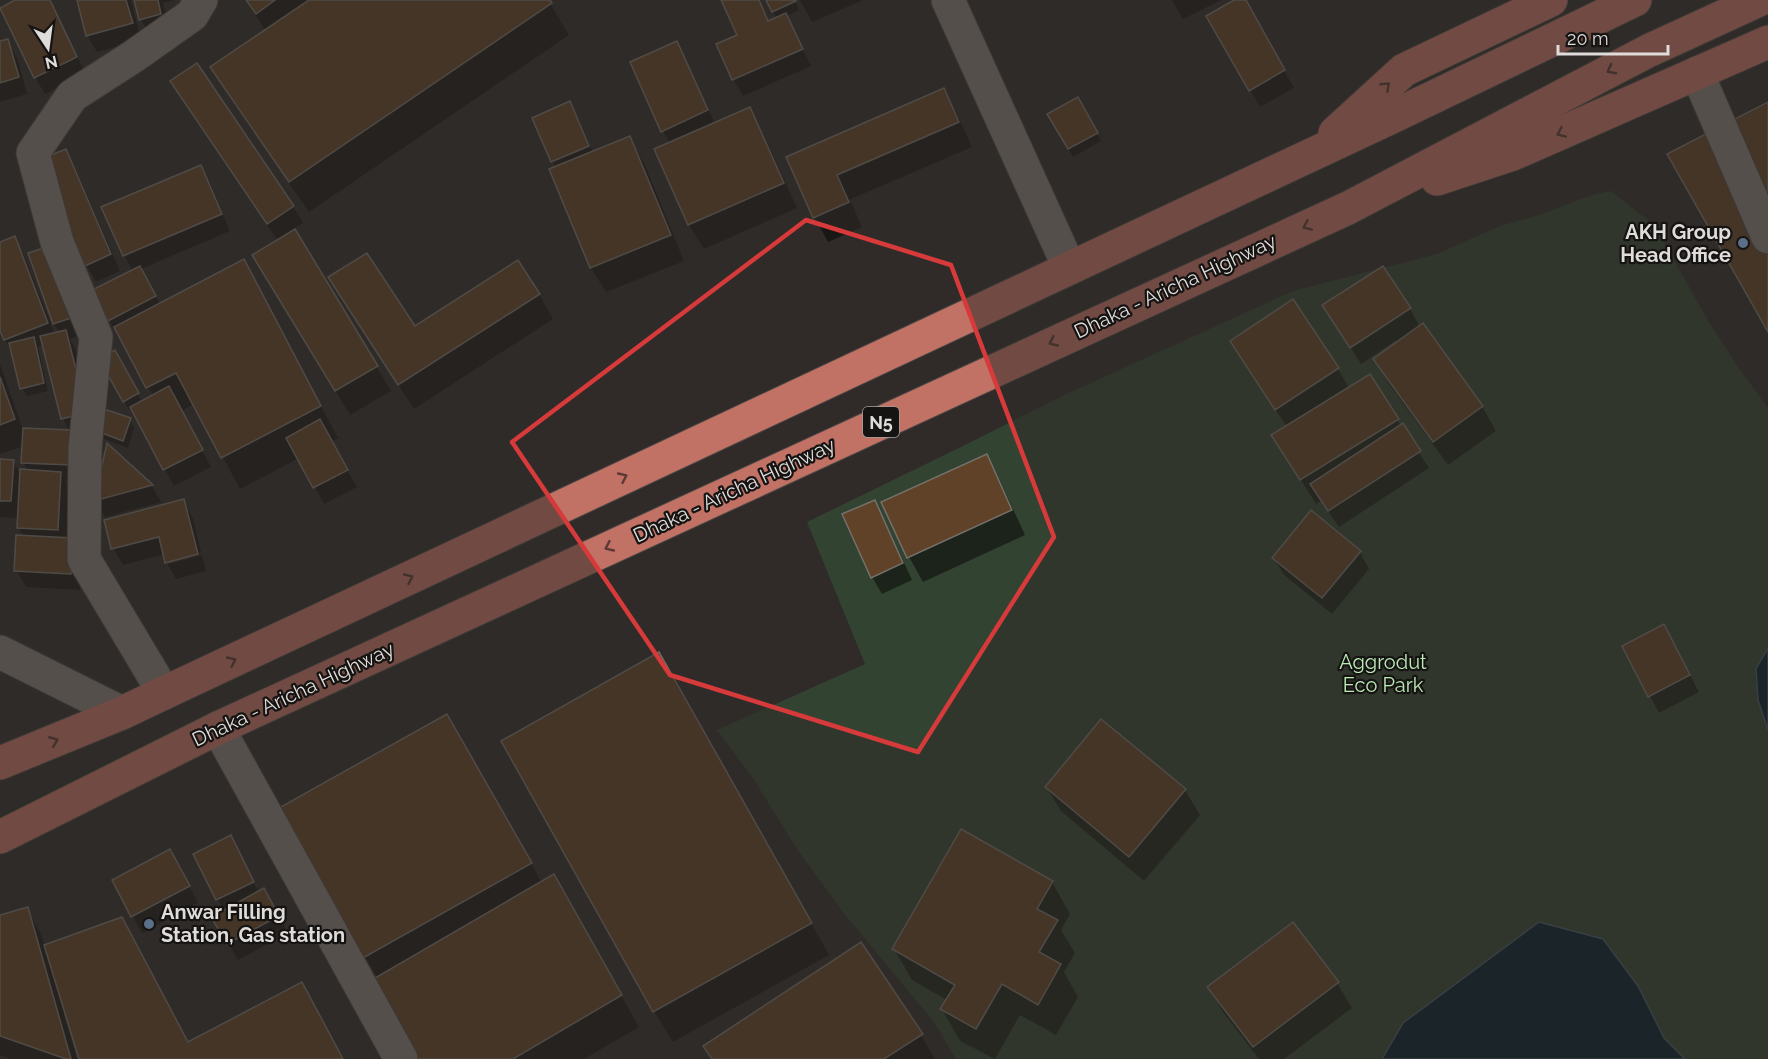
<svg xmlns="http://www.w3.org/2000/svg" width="1768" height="1059" viewBox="0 0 1768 1059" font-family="Raleway,sans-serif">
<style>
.green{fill:#334331}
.water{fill:#021c2c;stroke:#445660;stroke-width:1.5}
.shadow{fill:#0007}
.building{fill:#5f4227;stroke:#75706b;stroke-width:1.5}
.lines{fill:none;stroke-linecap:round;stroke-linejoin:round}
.minor-casing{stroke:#4c4845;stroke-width:35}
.highway-casing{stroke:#4c4845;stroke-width:35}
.minor{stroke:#807a76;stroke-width:33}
.highway{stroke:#c27165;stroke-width:33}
.oneway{stroke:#5b3934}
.marked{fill:none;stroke:#d73a3a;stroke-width:4.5;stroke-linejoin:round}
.service-dot{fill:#5c6f8a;stroke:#161413;stroke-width:2}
.labels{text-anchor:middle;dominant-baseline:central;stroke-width:4.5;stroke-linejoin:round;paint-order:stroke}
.shield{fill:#161413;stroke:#a3a09e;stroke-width:1.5}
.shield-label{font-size:18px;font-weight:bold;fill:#dfdcda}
.poi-label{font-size:20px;font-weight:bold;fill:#dfdcda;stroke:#161413;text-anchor:end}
.street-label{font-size:20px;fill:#dfdcda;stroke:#161413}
.park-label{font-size:20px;fill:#bbe9b4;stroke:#161413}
</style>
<rect width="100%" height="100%" fill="#302b28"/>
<!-- green -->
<path class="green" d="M1611 191 1654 225 1709 322 1738 367 1768 408V1059H956L934 1022 843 912 797 849 753 778 717 730 865 664 807 522 967 444 1060 397 1293 291 1437 254 1500 226 1542 214 1592 195Z"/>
<!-- water -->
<g class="water">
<path d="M1768 648V730L1758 700 1756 669Z"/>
<path d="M1539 922 1603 939 1638 986 1664 1038 1685 1059H1382L1403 1023Z"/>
</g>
<!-- shadow -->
<g class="shadow">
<path d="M18 0H49L86 74 45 94 35 77Z"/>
<path d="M78 0H131L141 40 97 52 87 35Z"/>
<path d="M136 0H175L163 3 170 31 150 36 141 19Z"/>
<path d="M245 0H548L569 35 309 212 231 99 212 68 266 31Z"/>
<path d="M723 0H759L769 22 777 19 768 0H795L799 10 786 16 811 66 743 96 734 80 718 45 739 36Z"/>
<path d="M800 0H863L812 22Z"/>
<path d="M1172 0H1221L1183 19Z"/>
<path d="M1237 0H1244L1294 88 1260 107 1208 16Z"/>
<path d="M7 41 17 58 27 94 0 102V43Z"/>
<path d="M676 43 686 60 715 124 749 109 763 133 797 208 704 249 689 225 656 150 670 143 663 131Z"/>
<path d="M943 90 957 114 972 147 814 215 788 158Z"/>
<path d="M182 98 293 206 303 223 293 229 391 391 350 415 268 280 278 241Z"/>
<path d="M1077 99 1101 141 1073 157 1049 114Z"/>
<path d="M569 103 579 120 593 153 630 138 644 163 684 261 606 292 591 268 551 170 556 168 553 161Z"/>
<path d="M65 151 75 168 120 271 96 282 86 265Z"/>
<path d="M200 167 210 183 230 231 141 269 160 304 243 261 338 438 331 442 357 487 324 504 299 458 240 489 194 404 181 411 211 467 174 486 132 408 129 410 101 359 114 352 142 402 153 396 120 336 119 337 109 320 133 271 124 255Z"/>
<path d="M851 202 862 227 828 242 815 218Z"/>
<path d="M15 238 24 255 55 334 59 333 54 324 30 254 86 333 70 339 75 348 94 421 130 419 134 428 128 448 96 436 79 482 65 481 70 490 82 557 80 590 26 587 16 570 24 537 18 527 19 518 0 517V460L13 461 21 475 28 471 23 462 24 446 0 454V364L23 430 70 432 63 419 44 345 38 347 48 391 27 396 22 388 14 355 5 340 0 327V244Z"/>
<path d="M539 294 553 319 414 409 345 302 414 328Z"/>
<path d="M1410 309 1420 327 1482 406 1496 431 1448 465 1389 384 1375 359 1397 343 1395 341 1361 364 1334 322Z"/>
<path d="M1232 342 1338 369 1349 388 1397 420 1429 468 1339 527 1321 501 1316 504 1288 460 1287 427 1246 366Z"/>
<path d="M108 446 152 486 161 502 105 517 95 501Z"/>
<path d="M986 456 1000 481 1025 535 923 582 909 557 883 503Z"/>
<path d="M183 501 193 518 201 552 169 561V564L202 555 206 571 176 579 167 563 165 554 123 565 113 548Z"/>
<path d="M874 502 884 519 912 580 882 594 872 577Z"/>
<path d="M1360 552 1369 569 1332 614 1284 575 1274 558Z"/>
<path d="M1673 643 1699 692 1659 713 1650 696Z"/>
<path d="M677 685 829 955 673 1042 654 1011Z"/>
<path d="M446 716 542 883 554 876 639 1027 584 1059H418L380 983 281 808Z"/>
<path d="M1046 787 1185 790 1200 815 1144 881 1061 811Z"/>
<path d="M962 831 1052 882 1070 914 1061 930 1075 953 1064 972 1078 997 1056 1035 1020 1015 995 1059 960 1041 942 1009 947 1000 912 980 894 949Z"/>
<path d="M240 854 259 893 274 907 288 933 238 960 213 917 224 911 195 855Z"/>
<path d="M180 868 198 903 142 933 114 881Z"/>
<path d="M27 909 41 934 45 946 122 919 189 1043 302 984 343 1059H81L67 1014 64 1015 77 1059H11L0 1055V916Z"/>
<path d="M1337 983 1352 1008 1284 1059H1259L1223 1012 1209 987Z"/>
<path d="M921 1035 935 1059H712Z"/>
</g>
<!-- building -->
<g class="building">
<path d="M15 0H50L77 57 34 78 0 8Z"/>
<path d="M77 0H126L133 23 86 36Z"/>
<path d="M134 0H158L161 14 139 20Z"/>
<path d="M246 0H275L256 14Z"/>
<path d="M309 0H550L552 3 289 182 210 67Z"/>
<path d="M721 0H759L768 21 786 13 803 49 732 80 716 44 737 35Z"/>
<path d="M766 0H796V1L772 12Z"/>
<path d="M1234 0H1246L1285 70 1249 91 1206 16Z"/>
<path d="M8 39 19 77 0 83V41Z"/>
<path d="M677 41 708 110 661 132 630 62Z"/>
<path d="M197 63 294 206 267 224 170 81Z"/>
<path d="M944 88 959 122 837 175 849 202 813 218 786 157Z"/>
<path d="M1078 97 1098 133 1068 149 1047 114Z"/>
<path d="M570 101 589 146 551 162 532 118Z"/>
<path d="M1768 102V332L1667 154Z"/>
<path d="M750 107 784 183 688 225 654 149Z"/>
<path d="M630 136 671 235 590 268 549 169Z"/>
<path d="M66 149 111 254 85 266 39 160Z"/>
<path d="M201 165 222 214 123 256 101 207Z"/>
<path d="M295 229 378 366 335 391 252 255Z"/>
<path d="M15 236 48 323 4 340 0 331V242Z"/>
<path d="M53 245 77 316 53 324 28 253Z"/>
<path d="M367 253 415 326 518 260 540 294 398 385 328 277Z"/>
<path d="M244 259 321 406 221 458 176 373 146 388 114 327Z"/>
<path d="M140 266 156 296 108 321 92 290Z"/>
<path d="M1383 266 1411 308 1350 348 1322 305Z"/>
<path d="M1293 299 1339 368 1275 410 1230 341Z"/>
<path d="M1423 323 1483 406 1433 442 1373 359Z"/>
<path d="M66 330 87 413 61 419 40 336Z"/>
<path d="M34 337 44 383 20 389 9 343Z"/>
<path d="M115 350 139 393 123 402 99 359Z"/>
<path d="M1370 374 1399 419 1300 480 1271 435Z"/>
<path d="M0 377 15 419 0 425Z"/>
<path d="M169 386 203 450 163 470 130 407Z"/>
<path d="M98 407 131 418 123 441 89 428Z"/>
<path d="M320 419 348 470 313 488 286 438Z"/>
<path d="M1403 423 1421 451 1328 511 1310 484Z"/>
<path d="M23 428 72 430 70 465 21 463Z"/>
<path d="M107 443 153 485 94 501Z"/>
<path d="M987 454 1012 510 907 558 881 502Z"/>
<path d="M0 459 14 460 11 501H0Z"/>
<path d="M20 469 61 472 58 530 17 528Z"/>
<path d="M184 499 198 554 165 563 159 537 111 549 104 520Z"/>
<path d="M875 500 903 563 871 578 842 514Z"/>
<path d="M1311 510 1361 551 1322 598 1272 558Z"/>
<path d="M16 535 73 538 71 574 14 571Z"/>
<path d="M1664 624 1690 675 1648 697 1622 646Z"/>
<path d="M659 652 812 923 653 1012 501 741Z"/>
<path d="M447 714 532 863 363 958 279 808Z"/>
<path d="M1101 719 1186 789 1129 857 1045 787Z"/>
<path d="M961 829 1053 881 1037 909 1058 920 1039 952 1061 964 1038 1005 1002 984 976 1029 940 1009 955 985 892 949Z"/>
<path d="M231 835 254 882 216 900 193 854Z"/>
<path d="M170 849 190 886 131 917 112 880Z"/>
<path d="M554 874 622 995 513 1059H417L375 978Z"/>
<path d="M264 888 279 916 227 944 211 917Z"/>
<path d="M28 907 71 1059H66L0 1036V915Z"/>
<path d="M122 917 188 1042 302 982 343 1059H79L44 945Z"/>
<path d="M1293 922 1339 982 1253 1047 1207 987Z"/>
<path d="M861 942 923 1034 884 1059H712L703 1046Z"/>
</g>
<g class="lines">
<defs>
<g id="minor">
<path d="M948 0 1069 267"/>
<path d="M1697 73 1768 237"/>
<path d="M0 652 122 713"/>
<path d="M164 693 84 559 85 448 96 337 57 242 33 153 72 96 134 56 192 15 201 0"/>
<path d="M218 728 401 1059"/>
</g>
<g id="highway">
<path d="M1335 133 1404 70 1551 0"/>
<path d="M1437 179 1513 154 1768 42"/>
<path d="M0 763 122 713 164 693 1392 117 1635 0"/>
<path d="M0 837 218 728 1348 208 1648 51 1759 0"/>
</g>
</defs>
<!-- minor casing -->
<use href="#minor" class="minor-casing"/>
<!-- highway casing -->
<use href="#highway" class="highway-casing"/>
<!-- minor -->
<use href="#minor" class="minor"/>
<!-- highway -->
<use href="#highway" class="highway"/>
</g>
<!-- one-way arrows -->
<defs><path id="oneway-chevron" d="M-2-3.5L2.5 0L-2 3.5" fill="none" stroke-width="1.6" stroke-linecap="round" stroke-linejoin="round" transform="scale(1.5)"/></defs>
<g class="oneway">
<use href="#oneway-chevron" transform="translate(1611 70) rotate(152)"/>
<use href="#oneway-chevron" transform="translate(1386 86) rotate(-43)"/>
<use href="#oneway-chevron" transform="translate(1561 133) rotate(156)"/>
<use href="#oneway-chevron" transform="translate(1307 226) rotate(156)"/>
<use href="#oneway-chevron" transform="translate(1053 342) rotate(155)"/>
<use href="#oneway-chevron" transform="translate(623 477) rotate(-25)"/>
<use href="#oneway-chevron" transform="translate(609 547) rotate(155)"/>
<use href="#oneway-chevron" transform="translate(409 578) rotate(-25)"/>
<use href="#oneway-chevron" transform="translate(232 661) rotate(-25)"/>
<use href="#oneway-chevron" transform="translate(54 741) rotate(-22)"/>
</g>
<!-- marked area -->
<path d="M0 0H1768V1059H0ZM806 220 951 265 1054 537 918 752 670 675 512 442Z" fill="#302b28" fill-opacity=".55" fill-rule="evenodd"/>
<path class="marked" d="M806 220 951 265 1054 537 918 752 670 675 512 442Z"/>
<!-- markers -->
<g class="service-dot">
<circle cx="1743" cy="243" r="6"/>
<circle cx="149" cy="924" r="6"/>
</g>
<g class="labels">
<!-- shield labels -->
<rect class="shield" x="863" y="407" width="36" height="30" rx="4.5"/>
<g class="shield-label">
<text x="881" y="422">N5</text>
</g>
<!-- poi labels -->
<g class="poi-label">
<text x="1731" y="232">AKH Group<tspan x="1731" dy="23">Head Office</tspan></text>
<text x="161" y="912" text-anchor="start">Anwar Filling<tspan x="161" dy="23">Station, Gas station</tspan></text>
</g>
<!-- street labels -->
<g class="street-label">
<text transform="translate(1175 286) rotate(-25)">Dhaka - Aricha Highway</text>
<text transform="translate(734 490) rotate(-25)">Dhaka - Aricha Highway</text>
<text transform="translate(293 694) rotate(-25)">Dhaka - Aricha Highway</text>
</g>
<!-- park labels -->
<g class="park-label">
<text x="1383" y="662">Aggrodut<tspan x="1383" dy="23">Eco Park</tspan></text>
</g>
</g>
<!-- north arrow -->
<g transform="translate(48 48) rotate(167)" stroke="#161413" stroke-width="4.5" paint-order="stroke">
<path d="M0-4.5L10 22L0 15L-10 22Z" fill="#dfdcda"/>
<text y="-9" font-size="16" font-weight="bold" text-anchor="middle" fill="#dfdcda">N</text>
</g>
<!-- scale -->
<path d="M1558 45v9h110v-9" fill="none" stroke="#dfdcda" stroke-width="3"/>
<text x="1567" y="45" font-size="18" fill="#dfdcda" stroke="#161413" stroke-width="4.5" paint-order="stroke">20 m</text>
</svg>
